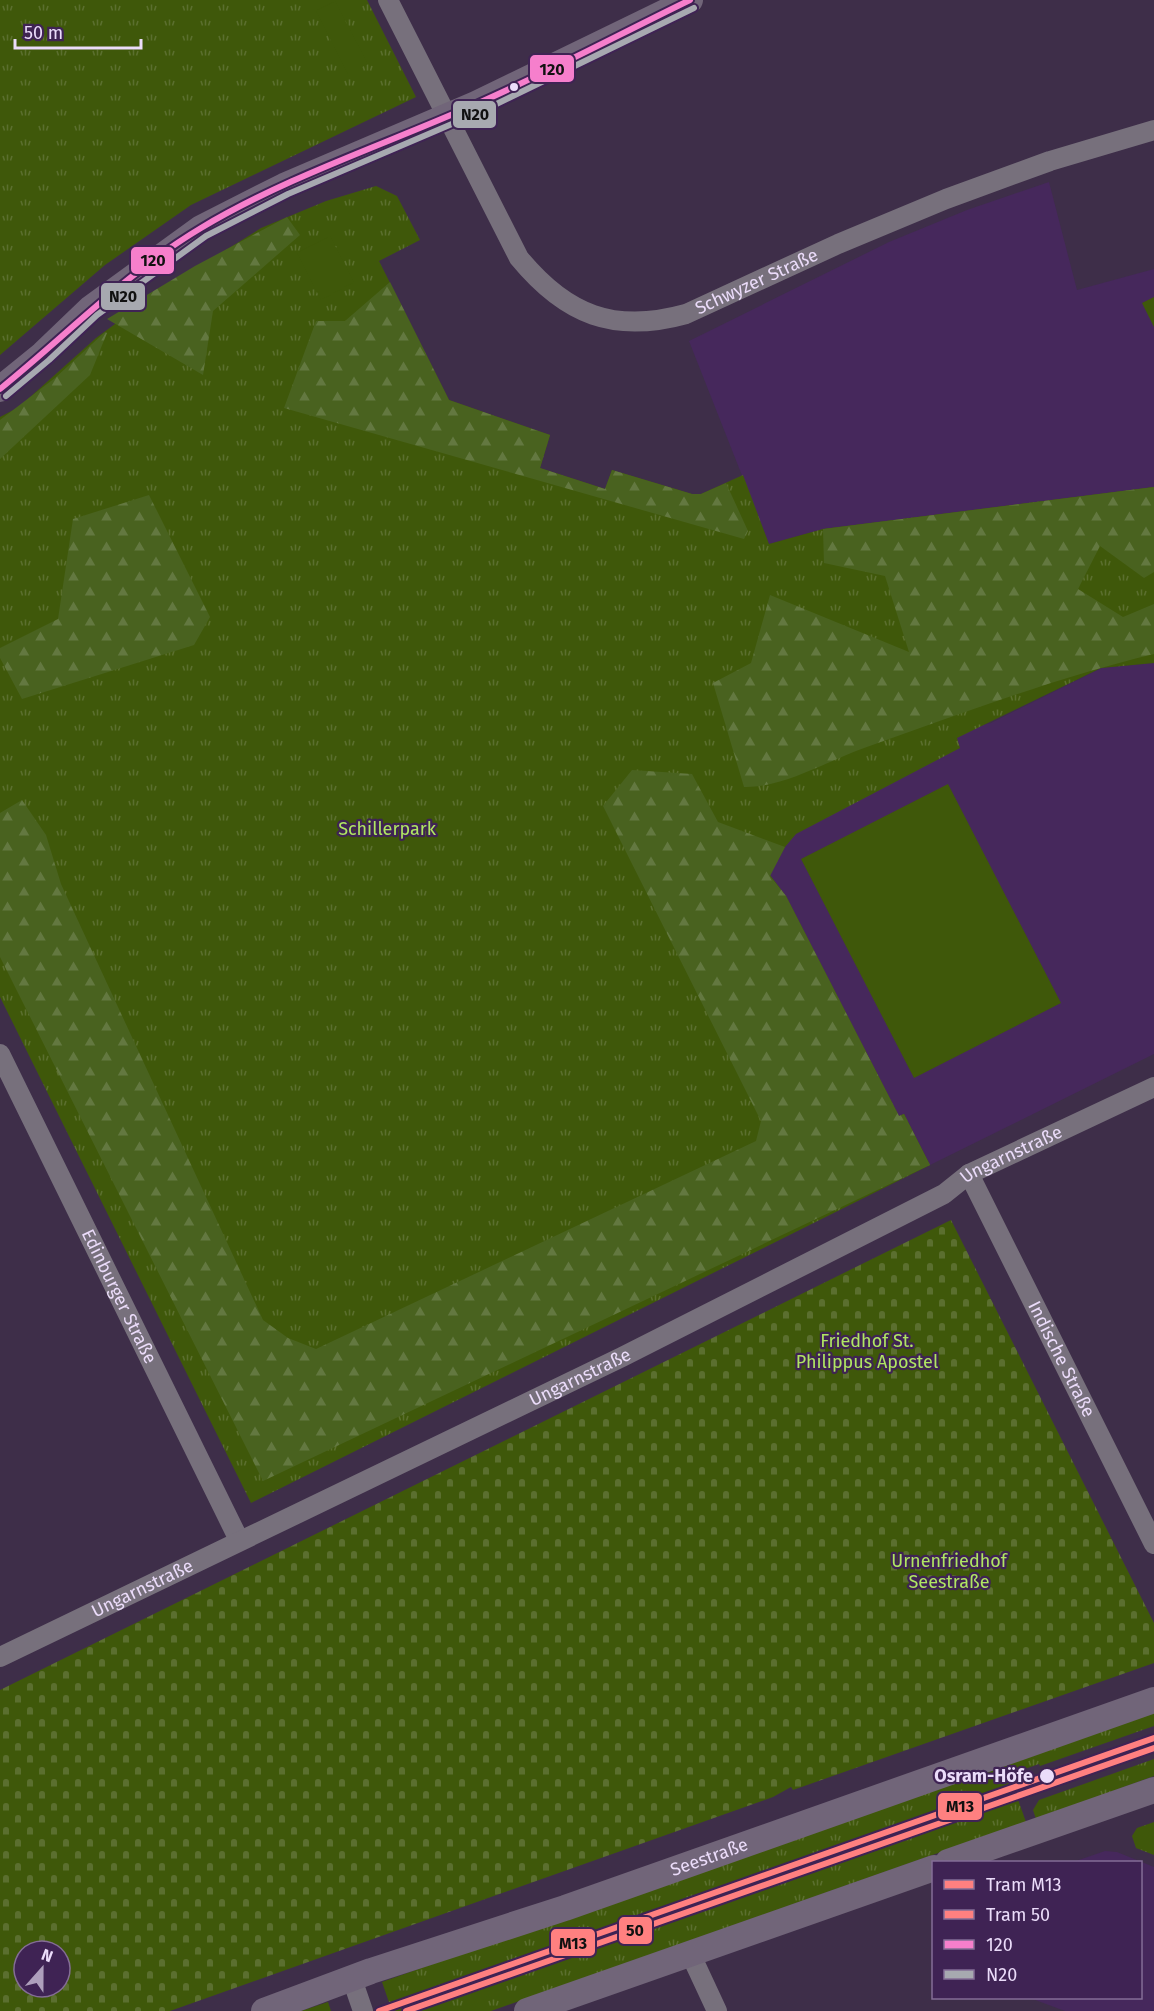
<svg xmlns="http://www.w3.org/2000/svg" width="1154" height="2011" viewBox="0 0 1154 2011" font-family="'Fira Sans',sans-serif">
<style>
.built{fill:#46285c}
.grass{fill:url(#grass-tufts)}
.forest{fill:url(#forest-firs)}
.cemetery{fill:url(#cemetery-stones);fill-rule:evenodd}
.pitch{fill:#3f580a}
.lines{fill:none;stroke-linecap:round;stroke-linejoin:round}
.minor{stroke:#77707c;stroke-width:20}
.major{stroke:#716579;stroke-width:26}
.bus-1-casing{stroke:#3f2354;stroke-width:10}
.bus-2-casing{stroke:#3f2354;stroke-width:10}
.bus-1{stroke:#f67fcc;stroke-width:6}
.bus-2{stroke:#a7a9b0;stroke-width:6}
.tram-1-casing{stroke:#3f2354;stroke-width:10}
.tram-2-casing{stroke:#3f2354;stroke-width:10}
.tram-1{stroke:#ff8080;stroke-width:6}
.tram-2{stroke:#ff8080;stroke-width:6}
.bus-dot{fill:#ebdcfa;stroke:#3f2354;stroke-width:2}
.labels{text-anchor:middle;dominant-baseline:central;stroke-width:4.5;stroke-linejoin:round;paint-order:stroke}
.street-label{font-size:18px;fill:#ebdcfa;stroke:#3f2354}
.park-label{font-size:18px;fill:#b0e663;stroke:#3f2354}
.stop-label{font-size:18px;font-weight:bold;fill:#ebdcfa;stroke:#3f2354;text-anchor:end}
.line-badge{stroke:#3f2354;stroke-width:2}
.pale-badge-label{font-size:16px;text-anchor:middle;font-weight:bold;fill:#111}
</style>
<defs>
<pattern id="grass-tufts" width="24" height="20" patternUnits="userSpaceOnUse" patternTransform="scale(1.5)"><rect width="24" height="20" fill="#3f580a"/><path d="M3 7l-1-3M5 7V3M7 7l1-3M15 17l-1-3M17 17v-4M19 17l1-3" fill="none" stroke="#5b6f2f"/></pattern>
<pattern id="forest-firs" width="22" height="20" patternUnits="userSpaceOnUse" patternTransform="scale(1.5)"><rect width="22" height="20" fill="#49621f"/><path d="M5 1l3.5 6h-7zM16 11l3.5 6h-7z" fill="#637840"/></pattern>
<pattern id="cemetery-stones" width="16" height="16" patternUnits="userSpaceOnUse" patternTransform="scale(1.5)"><rect width="16" height="16" fill="#3f580a"/><path d="M2 7V4a2 2 0 0 1 4 0v3zM10 15v-3a2 2 0 0 1 4 0v3z" fill="#5b6f2f"/></pattern>
</defs>
<rect width="100%" height="100%" fill="#3e2e49"/>
<!-- built -->
<g class="built">
<path d="M1049 182 1077 290 1154 269V487L823 529 769 544 689 341 889 242 967 210Z"/>
<path d="M1154 663V1054L930 1165 904 1114 899 1116 665 805 991 723 1102 668Z"/>
<path d="M1105 1851 1117 1852 1154 1867V2011H1065L1030 1998H1140V1862H1073Z"/>
</g>
<!-- grass -->
<g class="grass">
<path d="M0 0H367L416 97 191 205 105 265 0 355Z"/>
<path d="M376 186 397 196 420 240 379 261 449 400 550 435 540 468 605 489 612 470 692 494H701L743 475 769 544 823 529 1154 487V663L1101 668 957 738 960 748 796 834 785 847 770 875 786 896 899 1116 904 1114 930 1165 251 1503 0 997V417L19 407 96 338 153 296 261 228 326 201Z"/>
<path d="M1154 1708V1726L1040 1766 1039 1764 1016 1772 1017 1775 1010 1777 1026 1822 491 2011H392L382 1982Z"/>
<path d="M1154 1759V1776L1036 1819 1033 1810 1039 1800Z"/>
<path d="M1154 1822V1855L1136 1848 1132 1836 1137 1828Z"/>
<path d="M328 2002 331 2011H301Z"/>
</g>
<!-- forest -->
<g class="forest">
<path d="M287 217 300 235 213 311 203 375 107 319 195 266Z"/>
<path d="M390 282 449 400 550 435 540 468 605 489 612 470 692 494H701L726 483 748 531 744 539 284 408 316 321H345Z"/>
<path d="M105 332 107 333 90 375 0 459V420L55 378Z"/>
<path d="M1154 487V572L1144 578 1100 546 1078 589 1123 617 1154 604V654C1055 678 960 714 864 748 827 761 783 788 744 787L713 683 751 663 770 595 909 652 885 576 824 563 823 529Z"/>
<path d="M149 495 210 617 194 645 22 699 0 658V648L58 619 73 519Z"/>
<path d="M632 770 692 774 718 822 785 847 770 876 786 896 899 1116 904 1114 930 1165 263 1481 0 957V813L22 800 46 835 61 884 263 1320 288 1338 316 1349 756 1141 761 1121 603 806Z"/>
</g>
<!-- cemetery -->
<path class="cemetery" d="M951 1220 1154 1623V1663L793 1790 791 1787 773 1797 170 2011H0V1690ZM24 1951H60V1987H24Z"/>
<!-- pitch -->
<g class="pitch">
<path d="M335 1 368 64 348 74 316 11Z"/>
<path d="M330 236 354 282 321 300 297 253Z"/>
<path d="M1154 297V327L1142 303Z"/>
<path d="M948 784 1061 1003 914 1078 801 859Z"/>
</g>
<g class="lines">
<!-- minor -->
<g class="minor">
<path id="s1" d="M388 0 519 258C566 315 614 334 686 314L838 244 946 199 1050 161 1154 130"/>
<path id="s2" d="M0 1054 239 1540"/>
<path id="s3" d="M969 1174 1154 1544"/>
<path id="s4" d="M0 1657 622 1357 944 1194 969 1174 1154 1087"/>
<path d="M690 1953 717 2011"/>
<path d="M352 1979 363 2011"/>
</g>
<!-- major -->
<g class="major">
<path d="M0 389 43 354 91 308 201 228 284 186 476 104 690 0"/>
<path d="M948 1862 1154 1790"/>
<path id="s5" d="M264 2011 371 1971 565 1908 1154 1700"/>
<path d="M527 2011 934 1868"/>
</g>
<defs>
<path id="bus-1" d="M0 389C67 335 127 272 201 228 286 177 384 145 474 105 547 73 618 35 690 0"/>
<path id="bus-2" d="M6 396 49 360 97 315 206 236 288 194 480 112 694 8"/>
</defs>
<!-- bus-1 casing -->
<use href="#bus-1" class="bus-1-casing"/>
<!-- bus-2 casing -->
<use href="#bus-2" class="bus-2-casing"/>
<!-- bus-1 -->
<use href="#bus-1" class="bus-1"/>
<!-- bus-2 -->
<use href="#bus-2" class="bus-2"/>
<defs>
<path id="tram-1" d="M379 2011 1154 1738"/>
<path id="tram-2" d="M406 2011 1154 1748"/>
</defs>
<!-- tram-1 casing -->
<use href="#tram-1" class="tram-1-casing"/>
<!-- tram-2 casing -->
<use href="#tram-2" class="tram-2-casing"/>
<!-- tram-1 -->
<use href="#tram-1" class="tram-1"/>
<!-- tram-2 -->
<use href="#tram-2" class="tram-2"/>
</g>
<!-- markers -->
<g class="bus-dot">
<circle cx="514" cy="87" r="5"/>
<circle cx="1047" cy="1776" r="8"/>
</g>
<g class="labels">
<!-- street labels -->
<g class="street-label">
<text stroke="none"><textPath href="#s1" startOffset="556">Schwyzer Straße</textPath></text>
<text stroke="none"><textPath href="#s4" startOffset="1130">Ungarnstraße</textPath></text>
<text stroke="none"><textPath href="#s2" startOffset="270">Edinburger Straße</textPath></text>
<text stroke="none"><textPath href="#s3" startOffset="207">Indische Straße</textPath></text>
<text stroke="none"><textPath href="#s4" startOffset="644">Ungarnstraße</textPath></text>
<text stroke="none"><textPath href="#s4" startOffset="158">Ungarnstraße</textPath></text>
<text stroke="none"><textPath href="#s5" startOffset="471">Seestraße</textPath></text>
</g>
<!-- park labels -->
<g class="park-label">
<text x="387" y="829">Schillerpark</text>
<text x="867" y="1341">Friedhof St.<tspan x="867" dy="21">Philippus Apostel</tspan></text>
<text x="949" y="1561">Urnenfriedhof<tspan x="949" dy="21">Seestraße</tspan></text>
</g>
<!-- stop labels -->
<g class="stop-label">
<text x="1033" y="1776">Osram-Höfe</text>
</g>
</g>
<g class="line-badge">
<rect x="529" y="54" width="46" height="29" rx="6" fill="#f67fcc"/>
<rect x="452" y="100" width="45" height="29" rx="6" fill="#a7a9b0"/>
<rect x="130" y="246" width="45" height="29" rx="6" fill="#f67fcc"/>
<rect x="100" y="282" width="46" height="29" rx="6" fill="#a7a9b0"/>
<rect x="937" y="1792" width="46" height="29" rx="6" fill="#ff8080"/>
<rect x="618" y="1916" width="35" height="29" rx="6" fill="#ff8080"/>
<rect x="550" y="1928" width="46" height="29" rx="6" fill="#ff8080"/>
</g>
<g class="pale-badge-label">
<text x="552" y="75">120</text>
<text x="475" y="120">N20</text>
<text x="153" y="266">120</text>
<text x="123" y="302">N20</text>
<text x="960" y="1812">M13</text>
<text x="635" y="1936">50</text>
<text x="573" y="1949">M13</text>
</g>
<!-- legend -->
<rect x="932" y="1861" width="210" height="138" fill="#3f2354" stroke="#846d96" stroke-width="1.5"/>
<rect x="944" y="1880" width="30" height="9" fill="#ff8080" stroke="#846d96" stroke-width="1.5"/>
<text x="986" y="1891" font-size="18" fill="#ebdcfa">Tram M13</text>
<rect x="944" y="1910" width="30" height="9" fill="#ff8080" stroke="#846d96" stroke-width="1.5"/>
<text x="986" y="1921" font-size="18" fill="#ebdcfa">Tram 50</text>
<rect x="944" y="1940" width="30" height="9" fill="#f67fcc" stroke="#846d96" stroke-width="1.5"/>
<text x="986" y="1951" font-size="18" fill="#ebdcfa">120</text>
<rect x="944" y="1970" width="30" height="9" fill="#a7a9b0" stroke="#846d96" stroke-width="1.5"/>
<text x="986" y="1981" font-size="18" fill="#ebdcfa">N20</text>
<!-- north arrow -->
<g transform="translate(42 1969) rotate(21)"><circle r="28" fill="#3f2354" stroke="#846d96" stroke-width="1.5"/>
<path d="M0-4.5L10 22L0 15L-10 22Z" fill="#ae9fbc"/>
<text y="-9" font-size="16" font-weight="bold" text-anchor="middle" fill="#ebdcfa">N</text>
</g>
<!-- scale -->
<path d="M15 39v9h126v-9" fill="none" stroke="#ebdcfa" stroke-width="3"/>
<text x="24" y="39" font-size="18" fill="#ebdcfa" stroke="#3f2354" stroke-width="4.5" paint-order="stroke">50 m</text>
</svg>
